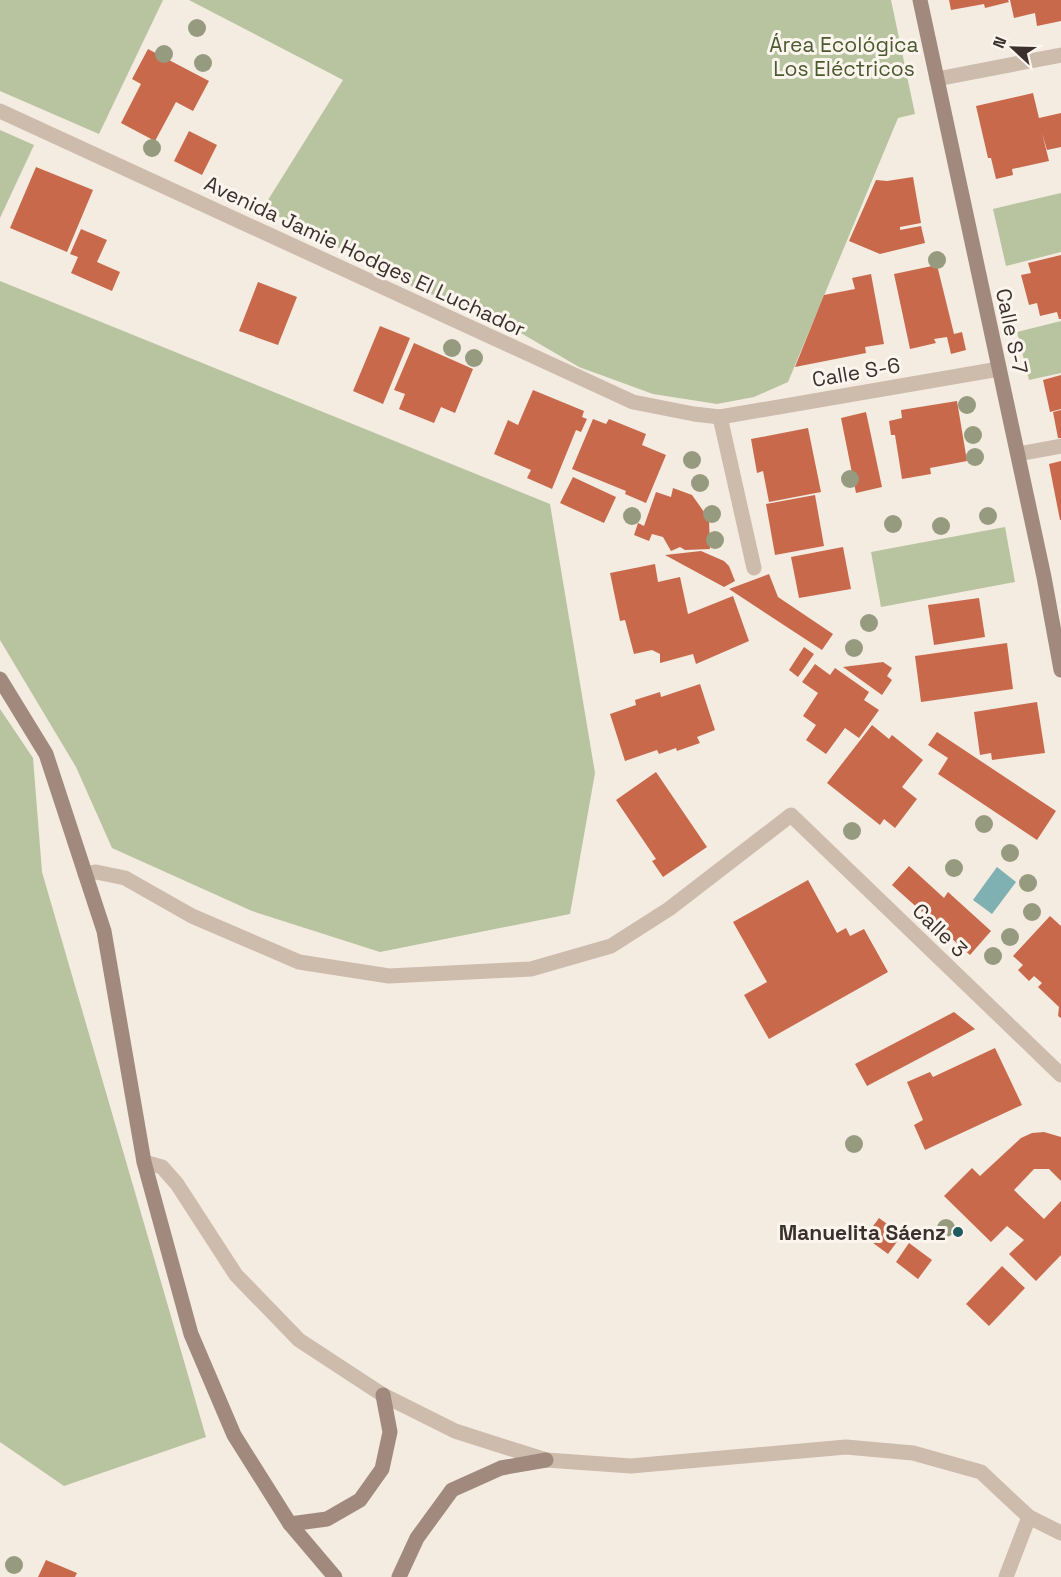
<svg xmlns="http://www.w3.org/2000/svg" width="1061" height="1577" viewBox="0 0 1061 1577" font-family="'Space Grotesk',sans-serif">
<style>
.green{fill:#b8c4a0}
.water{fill:#7fb0b2}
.building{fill:#c8694b}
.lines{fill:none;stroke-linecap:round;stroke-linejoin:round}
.street{stroke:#cdbbac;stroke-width:15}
.secondary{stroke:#a18a7d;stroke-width:15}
.tree{fill:#969b7f}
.poi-dot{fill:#1f5a5e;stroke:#fbf5ee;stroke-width:2}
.labels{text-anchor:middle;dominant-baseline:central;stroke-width:6;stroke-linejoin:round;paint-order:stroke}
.park-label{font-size:21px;fill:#4a5a2e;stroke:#fbf5ee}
.street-label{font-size:21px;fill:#3b302b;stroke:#fbf5ee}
.poi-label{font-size:21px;font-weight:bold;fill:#3b302b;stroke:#fbf5ee;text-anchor:end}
</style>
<rect width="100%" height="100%" fill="#f4ebe1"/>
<!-- green -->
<g class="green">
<path d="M0 0H163L99 134 0 91Z"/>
<path d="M189 0H891L915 114 898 118 788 382 754 397 717 404 653 394 579 367 490 315 419 290 263 208 343 80Z"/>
<path d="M0 130 34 145 0 218Z"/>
<path d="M1061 193V252L1006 266 993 209Z"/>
<path d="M0 281 550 504 595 773 570 914 380 952 252 911 112 848 76 767 0 640Z"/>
<path d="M1061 321V373L1029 380 1017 332Z"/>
<path d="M1005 527 1015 582 881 607 871 552Z"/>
<path d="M0 709 33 758 42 872 206 1437 64 1486 0 1442Z"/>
</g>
<!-- water -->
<path class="water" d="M997 867 1016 882 992 914 973 900Z"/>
<!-- building -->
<g class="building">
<path d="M949 0H1008L1009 2 985 8 984 4 951 10Z"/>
<path d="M1010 0H1061V21L1037 26 1035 13 1014 18Z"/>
<path d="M148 49 209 81 193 111 176 102 155 141 121 123 141 84 132 79Z"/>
<path d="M1033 93 1039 118 1061 113V147L1047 150 1042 133 1049 161 1012 169 1013 175 996 179 991 158H988L976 106Z"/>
<path d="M189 131 217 145 202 175 174 161Z"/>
<path d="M36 167 93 190 67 252 10 228Z"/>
<path d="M913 177 921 223 900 227V230L921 226 925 243 880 254 849 241 876 180 887 181Z"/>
<path d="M81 229 107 240 97 262 120 272 112 291 71 273 78 257 70 254Z"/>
<path d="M1061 255V319H1059L1057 312 1040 316 1037 303 1029 305 1021 275 1031 273 1028 263Z"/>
<path d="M937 265 954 334 962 332 966 350 951 354 947 337 934 339 936 343 910 349 894 274Z"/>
<path d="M871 274 884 344 865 347 866 353 795 367 824 295 855 289 852 278Z"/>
<path d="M258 282 297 297 278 345 239 331Z"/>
<path d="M380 326 410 338 383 404 353 391Z"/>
<path d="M414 343 473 369 455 413 441 407 434 423 399 409 405 394 394 390Z"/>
<path d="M1061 375V409L1050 412 1043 380Z"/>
<path d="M533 390 584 411 582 417 587 419 581 432 576 430 552 489 527 478 531 470 494 454 508 420 518 425Z"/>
<path d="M957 401 967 461 930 468 931 474 902 479 895 435H891L889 421 902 418 901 410Z"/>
<path d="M1061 410V438H1058L1053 412Z"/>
<path d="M866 412 882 487 856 493 841 418Z"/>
<path d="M593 419 606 424 609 419 646 434 642 445 666 455 646 503 625 494 626 491 572 469Z"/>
<path d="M808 428 821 492 769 502 763 471 757 473 751 439Z"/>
<path d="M1061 461V520H1060L1049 464Z"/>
<path d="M573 477 616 497 604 523 560 503Z"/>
<path d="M673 488 692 495 709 519 710 549 685 550 680 547 671 551 663 537 652 534 649 541 634 535 638 523 644 526 656 492 671 497Z"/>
<path d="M815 495 824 546 775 555 766 504Z"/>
<path d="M843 547 851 589 799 598 791 557Z"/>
<path d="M701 551 724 561 729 566 735 581 724 587 665 555Z"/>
<path d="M655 564 658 582 680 577 688 614 733 596 749 641 696 664 693 654 660 663V654L652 650 634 654 625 620 620 621 610 573Z"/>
<path d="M769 574 778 597 833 634 822 650 729 589Z"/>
<path d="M979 598 985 637 934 645 928 605Z"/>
<path d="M1007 643 1013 689 921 702 915 656Z"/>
<path d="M804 647 814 654 798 677 789 670Z"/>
<path d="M883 662 892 668 887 676 892 680 882 695 843 667Z"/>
<path d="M815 664 830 675 835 668 869 692 864 700 879 710 859 738 845 728 826 754 806 740 816 725 803 716 818 693 802 682Z"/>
<path d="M700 684 715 730 697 737 700 743 677 751 676 748 659 754 657 750 625 761 610 714 636 705 635 700 660 692 661 697Z"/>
<path d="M1037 702 1045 753 992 760 991 753 980 755 974 712Z"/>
<path d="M872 725 889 739 892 735 923 760 902 787 917 799 895 828 884 819 880 825 827 783Z"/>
<path d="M937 732 1056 811 1037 840 938 774 948 758 928 745Z"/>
<path d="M656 772 707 847 663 877 652 861 656 859 616 800Z"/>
<path d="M909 866 944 898 948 892 991 931 970 955 892 885Z"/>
<path d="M808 880 837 933 846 928 850 936 864 929 888 972 769 1039 744 995 767 982 733 922Z"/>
<path d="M1050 916 1061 926V1018L1058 1016 1059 1007 1038 987 1042 983 1034 976 1029 981 1018 970 1023 965 1013 956Z"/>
<path d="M954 1012 975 1029 867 1086 855 1064Z"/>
<path d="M995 1048 1022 1105 925 1150 914 1125 923 1120 907 1082 930 1072 933 1077Z"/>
<path d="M1044 1132 1061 1137V1181L1049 1169H1034L1014 1190 1044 1219 1061 1201V1255L1036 1281 1009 1254 1024 1240 1007 1226 991 1242 944 1196 972 1168 980 1176 1021 1138 1032 1133Z"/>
<path d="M879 1218 902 1235 888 1254 865 1237Z"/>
<path d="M909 1243 932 1260 918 1279 896 1262Z"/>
<path d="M1002 1266 1025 1288 989 1326 966 1304Z"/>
<path d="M46 1560 77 1573 75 1577H38Z"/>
</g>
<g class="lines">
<!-- street -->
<g class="street">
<path d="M937 79 1061 55"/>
<path d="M0 111 633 402 694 414 720 417 999 369"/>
<path d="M720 417 754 568"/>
<path d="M1018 454 1061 446"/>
<path d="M85 874 96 872 125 878 192 916 299 962 389 976 531 969 611 946 669 909 791 815 1061 1075"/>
<path d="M144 1162 162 1167 177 1184 236 1275 299 1340 383 1395 455 1431 546 1460 631 1466 846 1447 913 1453 981 1472 1029 1517"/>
<path d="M1006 1577 1029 1517 1061 1533"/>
</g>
<!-- secondary -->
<g class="secondary">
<path d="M920 0 1044 577 1061 670"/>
<path d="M0 679 46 754 104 931 144 1162 191 1334 234 1435 290 1524 335 1577"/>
<path d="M290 1524 327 1519 360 1500 382 1469 390 1432 383 1395"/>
<path d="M399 1577 417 1538 452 1490 501 1468 546 1460"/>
</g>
</g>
<!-- trees -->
<g class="tree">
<circle cx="197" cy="28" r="9"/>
<circle cx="164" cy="54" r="9"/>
<circle cx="203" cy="63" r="9"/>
<circle cx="152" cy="148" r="9"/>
<circle cx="937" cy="260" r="9"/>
<circle cx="452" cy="348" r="9"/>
<circle cx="474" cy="358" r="9"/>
<circle cx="967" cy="405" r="9"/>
<circle cx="973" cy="435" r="9"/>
<circle cx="975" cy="457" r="9"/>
<circle cx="692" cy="460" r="9"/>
<circle cx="850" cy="479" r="9"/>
<circle cx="700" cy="483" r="9"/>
<circle cx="712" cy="514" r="9"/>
<circle cx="632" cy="516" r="9"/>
<circle cx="988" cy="516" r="9"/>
<circle cx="893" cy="524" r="9"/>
<circle cx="941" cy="526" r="9"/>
<circle cx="715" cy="540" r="9"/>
<circle cx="869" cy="623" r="9"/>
<circle cx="854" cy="648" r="9"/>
<circle cx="984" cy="824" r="9"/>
<circle cx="852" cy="831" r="9"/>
<circle cx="1010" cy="853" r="9"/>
<circle cx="954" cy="868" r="9"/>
<circle cx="1028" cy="883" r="9"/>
<circle cx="1032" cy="912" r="9"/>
<circle cx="1010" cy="937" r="9"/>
<circle cx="993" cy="956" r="9"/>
<circle cx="854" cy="1144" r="9"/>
<circle cx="946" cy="1228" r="9"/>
<circle cx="14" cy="1565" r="9"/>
</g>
<!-- markers -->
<circle class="poi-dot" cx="958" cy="1232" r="6"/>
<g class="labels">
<!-- park labels -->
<g class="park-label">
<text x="844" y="44">Área Ecológica<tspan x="844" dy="24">Los Eléctricos</tspan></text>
</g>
<!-- street labels -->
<g class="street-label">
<text transform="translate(365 256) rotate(25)">Avenida Jamie Hodges El Luchador</text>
<text transform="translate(1012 331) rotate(78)">Calle S-7</text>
<text transform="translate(856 372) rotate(-10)">Calle S-6</text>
<text transform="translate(940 930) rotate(44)">Calle 3</text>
</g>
<!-- poi labels -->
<g class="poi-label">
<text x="946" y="1232">Manuelita Sáenz</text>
</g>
</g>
<!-- north arrow -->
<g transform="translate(1013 48) rotate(292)" stroke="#fbf5ee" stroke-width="4.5" paint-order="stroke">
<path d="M0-4.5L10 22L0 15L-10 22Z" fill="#3b302b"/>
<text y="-9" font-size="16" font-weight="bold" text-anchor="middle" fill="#3b302b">N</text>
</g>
</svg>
